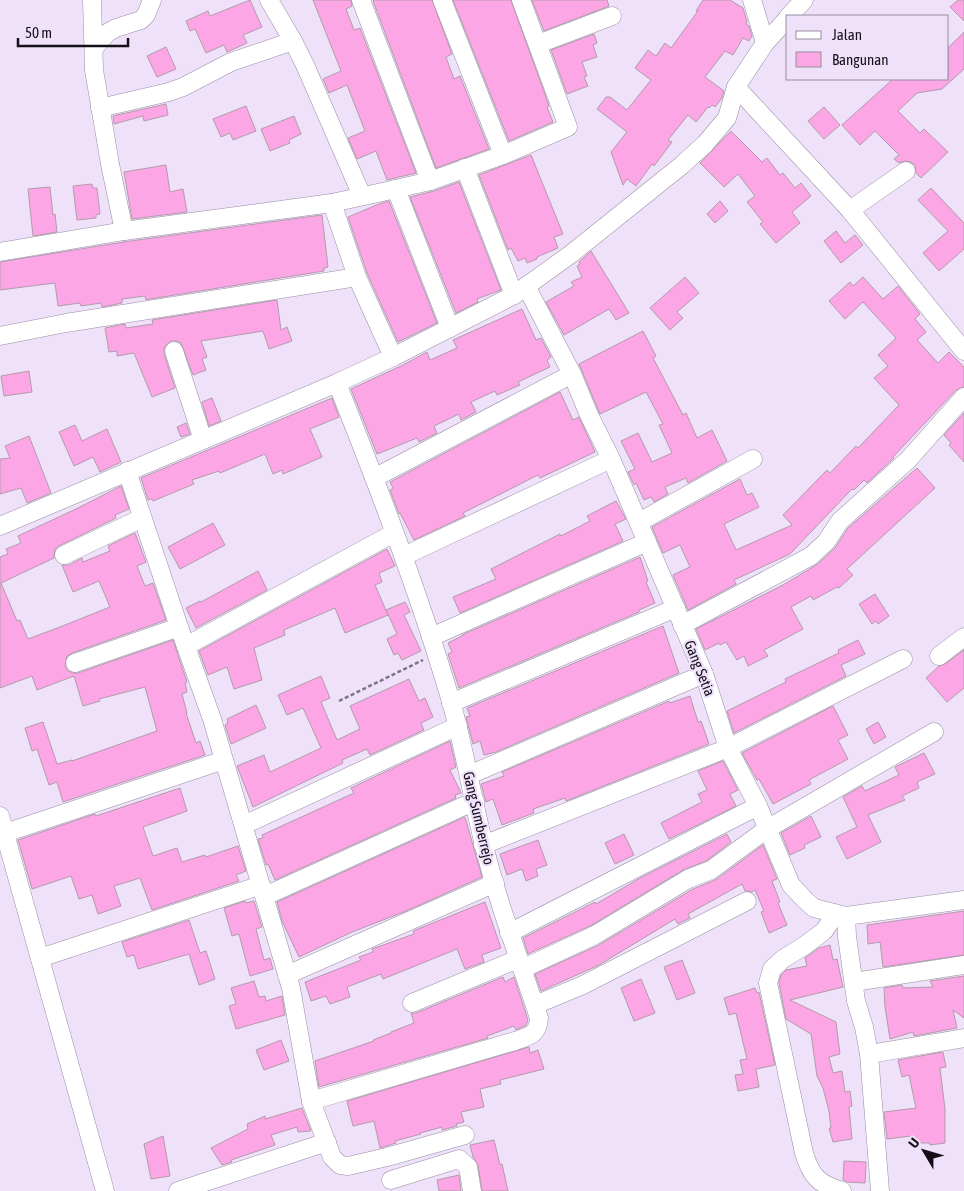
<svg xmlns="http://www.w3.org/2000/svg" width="964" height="1191" viewBox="0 0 964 1191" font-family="'Asap Condensed',sans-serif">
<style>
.building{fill:#fca6e5;stroke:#b29bab}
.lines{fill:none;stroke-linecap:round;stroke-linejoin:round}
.minor-casing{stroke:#998da3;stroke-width:19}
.path{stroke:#7c7483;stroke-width:2.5;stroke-dasharray:4 2.5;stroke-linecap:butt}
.minor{stroke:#fff;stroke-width:18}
.labels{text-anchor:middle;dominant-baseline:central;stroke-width:4.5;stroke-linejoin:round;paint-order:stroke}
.street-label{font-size:15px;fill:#151018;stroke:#eee1f9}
</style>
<rect width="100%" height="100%" fill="#eee1f9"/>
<!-- building -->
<g class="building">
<path d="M250 0 262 27 243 35 247 43 227 52 224 45 206 53 195 29 190 31 186 21 208 11 210 16Z"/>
<path d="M313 0H351L352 6 346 9 354 30 360 28 416 173 387 180 376 151 357 159 348 138 365 131 347 85 329 93 323 79 341 71Z"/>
<path d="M374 0H432L452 54 446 57 454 79 460 76 489 149 436 168 373 1Z"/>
<path d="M453 0H511L549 106 547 107 553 122 509 141Z"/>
<path d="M532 0H607L609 6 544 31Z"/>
<path d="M703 0H730L743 8 747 22 746 24 749 26 752 36 749 41 743 38 733 55 725 51 705 77 724 91 722 98 715 107 712 105 709 108 708 107 696 122 688 115 668 140 672 142 654 166 652 164 636 186 627 179 623 185 611 152 627 132 597 109 606 97H610L627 110 651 80 635 68 648 50 656 56 665 43 671 48 698 11H696Z"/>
<path d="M958 0H964V21L950 7Z"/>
<path d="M964 32V69L942 89 917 93 898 111 920 133 924 129 948 152 921 178 916 173 915 165 911 162 905 161 899 163 894 159 899 155 875 131 860 145 842 125 893 79H948V48Z"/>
<path d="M594 34 597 43 593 45 597 57 582 62 587 76 584 77 588 86 567 94 551 50Z"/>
<path d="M166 47 176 69 157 77 147 56Z"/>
<path d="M166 104 168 115 144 121 143 116 114 124 113 116Z"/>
<path d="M246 106 256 131 233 140 230 133 221 137 213 119Z"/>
<path d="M824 107 840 125 824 139 808 121Z"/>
<path d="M294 116 301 134 289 140 290 143 270 151 261 129Z"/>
<path d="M731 131 762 162 767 158 780 175 783 173 795 188 801 183 811 196 792 212 800 223 776 243 760 224 763 222 747 202 755 196 738 174 724 187 700 163Z"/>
<path d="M531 155 563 234 554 237 558 248 537 257V259L527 263 525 258 518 261 511 248 508 250 479 175Z"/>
<path d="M166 165 170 192 183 189 187 212 132 219 124 172Z"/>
<path d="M459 182 501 290 477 299 478 302 456 313 410 197 434 191Z"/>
<path d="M92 184 93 188H97L100 214 96 215V218L77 220 73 186Z"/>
<path d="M50 187 53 215 55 214 57 232 33 236 28 189Z"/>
<path d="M931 188 964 223V249L939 271 923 253 948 231 918 200Z"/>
<path d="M389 201 437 323 398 342 367 273 348 217 379 204Z"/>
<path d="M720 201 728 211 715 223 707 214Z"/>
<path d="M322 215 328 267 324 268V271L150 299 146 300 145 296 122 299V303L102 307 101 303 81 306 80 303 58 306 55 283 0 290V262L130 241Z"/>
<path d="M836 231 845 243 855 235 863 245 841 263 824 241Z"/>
<path d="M591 251 629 313 616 320 609 309 564 335 546 302 574 286 571 282 582 277 577 266 580 264 579 262Z"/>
<path d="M685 277 699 293 677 312 683 318 670 330 650 308Z"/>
<path d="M863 277 883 299 898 286 920 314 915 319 926 332 917 340 938 363 949 352 964 367V387L956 390 893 457 894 458 867 483 864 480 854 490 852 489 790 554 734 580 736 584 688 610 673 575 690 567 680 545 663 553 652 527 740 479 747 495 752 493 759 507 724 524 736 550 792 525 783 515 827 470 830 473 856 446 858 448 899 405 874 378 888 366 878 355 896 338 863 302 845 319 829 301 850 282 853 286Z"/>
<path d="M277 300 281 330 287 327 292 341 269 349 263 331 201 341 207 357 202 359 206 370 193 375 181 343 177 341H170L164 348V354L175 388 152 397 134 353 117 356V351L109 352 105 328 125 324 126 328 153 324 152 320Z"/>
<path d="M522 309 536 340 541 338 551 357 547 360 550 367 518 382 520 385 497 395 495 391 471 402 476 412 461 420 459 414 434 426 437 433 419 442 417 438 377 454 351 389 403 365 427 352 430 360 457 348 453 340Z"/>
<path d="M643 331 656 356 653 358 683 415 686 413 697 438 712 430 727 461 688 483 686 478 665 487 668 494 654 502 651 497 644 500 636 483 634 485 628 472 635 469 621 441 638 433 652 462 672 453 659 425 663 424 646 392 600 414 579 364Z"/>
<path d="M29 371 32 392 4 396 1 376Z"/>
<path d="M560 392 573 420 579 417 595 452 540 478 538 475 463 513 465 516 414 540 400 513 399 514 390 490 393 488 390 482Z"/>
<path d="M212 398 221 421 209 426 202 402Z"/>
<path d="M332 398 339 417 310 429 322 457 283 474 282 470 273 474 265 454 220 473 219 471 192 480 194 484 153 501 152 499 148 500 141 478Z"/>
<path d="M964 413V462L949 445 951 443 944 435Z"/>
<path d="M186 423 190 434 181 437 177 427Z"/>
<path d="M75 425 82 441 107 429 121 462 100 472 93 457 74 466 59 432Z"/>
<path d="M29 436 51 493 27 503 21 488 0 494V459L10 458 5 446Z"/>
<path d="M917 468 935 488 847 569 853 575 839 588 837 587 813 600 811 596 791 607 803 629 764 650 768 656 748 666 744 656 737 660 726 642 720 645 719 643 705 650 696 629 783 585 818 564 835 548 848 528Z"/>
<path d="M121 486 129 509 115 515 116 518 59 546 55 549 54 558 1 583 17 621 20 620 28 639 60 627 110 607 99 581 73 592 62 565H69L82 558 83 562 110 551 108 546 135 533 146 562 137 566 145 586 153 583 166 620 72 653 67 656 65 666 68 671 73 673H78L173 640 187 682 185 683 187 692 182 694 187 713H186L196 743 200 741 205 755 63 802 57 782 49 785 37 749 32 751 25 728 43 722 57 764 72 760V761L157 731 145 687 99 699 100 701 83 706 74 676 37 690 32 676 0 688V557L8 554 6 549 21 543 18 536 78 508Z"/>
<path d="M616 501 626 519 615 524 623 541 460 613 453 597 496 579 491 569 560 534 561 536 590 521 587 516Z"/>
<path d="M213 523 225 545 180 569 168 547Z"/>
<path d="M387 549 395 566 379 573 382 582 375 585 388 615 345 633 335 608 284 630 285 635 254 648 262 680 234 689 227 667 208 675 199 651Z"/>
<path d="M640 557 648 581 646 582 655 603 639 610V612L459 688 448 654 452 652 448 643 462 636V635Z"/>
<path d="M258 571 267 590 196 628 186 608 200 601 201 602Z"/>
<path d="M875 594 889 616 878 624 876 621 872 624 859 604Z"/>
<path d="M405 602 410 612 404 615 421 651 402 660 398 653 394 655 387 639 397 634 386 610Z"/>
<path d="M663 626 679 673 496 752 484 755 480 741 473 744 466 717 470 716 467 708Z"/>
<path d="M858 640 865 654 841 665 846 676 734 733 727 711 786 682 785 679 839 653 838 650Z"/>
<path d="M964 650V688L947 702 926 678 939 666 945 664Z"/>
<path d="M321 676 330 698 321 702 337 740 360 729 350 706 409 679 419 701 425 698 433 717 421 723 424 730 370 755 367 749 342 760 343 763 253 807 237 766 264 755 270 772 321 748 303 708 287 715 278 695Z"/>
<path d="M690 696 698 722 701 721 709 744 566 801 565 798 533 809 534 813 502 825 493 799 486 802 481 784 504 776 502 772 669 701 670 703Z"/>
<path d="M256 705 266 728 231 744 225 725 228 723 227 719Z"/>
<path d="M833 706 848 735 838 740 848 759 809 780 811 784 773 804 759 779 757 780 742 753Z"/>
<path d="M878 722 886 737 874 744 866 729Z"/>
<path d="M450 741 456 767 450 770 461 793 455 795 456 798 275 880 268 864 266 865 258 839 263 838 262 835 354 793 351 788Z"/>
<path d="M924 753 935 774 917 782 919 788 902 796 905 800 868 815 881 842 847 859 836 837 857 827 843 797 862 786 865 791 899 775 895 767Z"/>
<path d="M723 761 738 790 730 794 736 806 669 839 661 823 702 802 698 794 707 790 698 771Z"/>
<path d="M180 788 187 811 143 827 153 856 177 848 182 862 205 855 206 857 238 846 246 871 236 875 239 881 152 910 140 878 114 886 121 906 98 914 92 895 79 899 71 876 32 889 18 840 95 814 96 816Z"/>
<path d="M811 816 821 837 804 845 805 848 790 855 781 833Z"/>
<path d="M465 817 482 877 406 911 352 932 299 957 282 921 277 902Z"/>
<path d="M624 834 634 855 615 864 605 843Z"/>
<path d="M727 834 731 842 706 861 683 870 590 926 528 954 523 938 595 902 596 904 640 878Z"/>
<path d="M538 840 547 865 536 869 538 876 526 881 522 869 507 875 500 854Z"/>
<path d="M763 845 777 879 772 881 780 902 778 903 787 925 769 933 761 912 764 911 755 890 751 892 745 891 742 884 688 914 690 918 678 924 675 919 599 965 541 991 535 974 599 945 693 889 717 879Z"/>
<path d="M245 901 246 903 254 901 262 927 256 929 264 960 270 958 273 969 250 976 239 934 232 936 224 908Z"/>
<path d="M485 902 501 948 482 955 484 962 465 969 457 949 383 979 381 974 347 987 350 997 330 1004 326 996 311 1001 305 982 361 960 359 957 373 952 372 949 414 934 413 931Z"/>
<path d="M964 911V955L883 967 880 942 868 944 867 925Z"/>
<path d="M189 920 200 953 206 951 215 979 199 985 189 954 138 969 134 955 127 957 122 942Z"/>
<path d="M830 945 833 960 837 959 843 987 790 1000 836 1022 840 1054 829 1057 833 1073 842 1071 845 1092 850 1091 852 1106 849 1107 852 1139 833 1142 829 1128H831L829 1111 823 1088 817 1076 811 1034 786 1019 779 983 781 975 786 970 807 966 805 958 819 948Z"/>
<path d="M682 960 695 993 677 1000 664 967Z"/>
<path d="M964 976V1018L953 1010 957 1028 914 1036 913 1032 890 1039 885 1007 884 988 902 985 903 988 933 987 930 981Z"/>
<path d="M503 977 505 982 514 977 528 1020 526 1025 516 1030 514 1026 487 1036 488 1038 319 1087 315 1061 374 1041 373 1040 391 1033V1032L414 1023 411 1013H416Z"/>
<path d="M641 979 655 1013 634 1021 621 988Z"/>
<path d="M254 981 259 997 265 996 266 1001 282 996 285 1015 236 1029 229 1006 236 1004 231 988Z"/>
<path d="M755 988 757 993 759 992 775 1065 756 1069 759 1087 738 1091 735 1075 743 1074 740 1060 747 1059 736 1013 729 1015 724 998Z"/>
<path d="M281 1040 289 1061 264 1070 256 1050Z"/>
<path d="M529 1047 530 1053 538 1050 544 1069 500 1080 501 1084 480 1089 484 1107 461 1112 464 1122 456 1124 457 1126 442 1130V1127L420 1133 421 1134 395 1141 396 1143 380 1148 374 1121 353 1126 347 1101Z"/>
<path d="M943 1052 946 1067 940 1068 945 1109V1143L930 1145V1143H911V1136L887 1139 884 1112 916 1108 909 1075 902 1077 898 1060Z"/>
<path d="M302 1108 311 1131 298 1132 297 1127 271 1135 275 1145 231 1160 232 1162 222 1165 211 1148 248 1129 247 1124 265 1116V1119Z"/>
<path d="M163 1136 170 1176 151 1179 144 1144Z"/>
<path d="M494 1140 500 1165 502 1164 508 1191H482L478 1165 473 1157 470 1145Z"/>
<path d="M844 1161 866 1162 865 1183 847 1182 843 1180Z"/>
<path d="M459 1175 461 1191H439L437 1180Z"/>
</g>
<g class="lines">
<defs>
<g id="minor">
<path d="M92 0 94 70 110 164 124 231"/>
<path d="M269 0 293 41 305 65 362 196"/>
<path d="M361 0 430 181"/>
<path d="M442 0 503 155"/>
<path d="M752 0 765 43"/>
<path d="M789 16 804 0"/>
<path d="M538 44 612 16"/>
<path d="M94 48 107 33 116 28 141 20 146 15 152 0"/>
<path d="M736 87 850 210 964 351"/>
<path d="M100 108 169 92 183 87 231 62 293 41"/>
<path d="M465 168 514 295"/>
<path d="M396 189 450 328"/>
<path d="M332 203 357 277 393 357"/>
<path d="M850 210 906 171"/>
<path d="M0 252 124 231 332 203 396 189 430 181 503 155 568 127 521 0"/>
<path d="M526 286 572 374 589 415 611 459 704 674 728 748 758 806 791 885 805 900 814 908 846 916 964 900"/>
<path d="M0 336 66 323 357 277"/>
<path d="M174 351 203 440"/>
<path d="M127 471 179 627 212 719 291 988 311 1101 332 1157 340 1165 348 1166 387 1157 465 1135"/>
<path d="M374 478 572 374"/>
<path d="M639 522 753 459"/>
<path d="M0 526 337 383 393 357 514 295 571 254 682 165 705 144 727 118 736 87 765 43 788 18"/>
<path d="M64 555 142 518"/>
<path d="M404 556 611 459"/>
<path d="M682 625 811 556 826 542 840 521 908 460 964 397"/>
<path d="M431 637 647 542"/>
<path d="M186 646 394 533"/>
<path d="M939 656 964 637"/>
<path d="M75 663 179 627"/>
<path d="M451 703 676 608"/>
<path d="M469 775 704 674"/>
<path d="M0 816 105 1191"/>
<path d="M244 825 458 726"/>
<path d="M5 833 224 760"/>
<path d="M483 845 728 748 903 659"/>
<path d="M265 896 475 801"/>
<path d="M832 914 833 918 824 931 804 946 783 959 772 969 768 983 804 1153C811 1176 818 1184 842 1191"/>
<path d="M846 916 847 936 856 1001 864 1027 869 1054 880 1191"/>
<path d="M509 933 758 806"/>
<path d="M40 958 261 885"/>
<path d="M522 969 595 935 688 879 711 870 767 829 934 732"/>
<path d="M287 975 495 883"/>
<path d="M854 982 964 965"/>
<path d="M412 1003 518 959"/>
<path d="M535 1005 583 985 747 901"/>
<path d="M869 1054 964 1038"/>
<path d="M311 1101 515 1041C529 1036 538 1035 539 1018 520 961 498 904 484 845 472 798 465 751 452 705 420 595 379 489 337 383"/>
<path d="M391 1180 459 1159 468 1167 472 1191"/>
<path d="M178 1191 327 1142"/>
</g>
</defs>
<!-- minor casing -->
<use href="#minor" class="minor-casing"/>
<!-- path -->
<path class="path" d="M339 701 423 660"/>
<!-- minor -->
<use href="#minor" class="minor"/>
</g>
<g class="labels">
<!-- street labels -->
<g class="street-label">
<text transform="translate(700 668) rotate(68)">Gang Setia</text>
<text transform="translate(479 818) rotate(77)">Gang Sumberrejo</text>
</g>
</g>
<!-- legend -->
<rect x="786" y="15" width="162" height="65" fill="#eee1f9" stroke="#978d9f"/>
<rect x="796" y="31" width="25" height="8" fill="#ffffff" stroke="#978d9f"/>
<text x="832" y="40" font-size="15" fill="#151018">Jalan</text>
<rect x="796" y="52" width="25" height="15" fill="#fca6e5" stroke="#978d9f"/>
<text x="832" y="65" font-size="15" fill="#151018">Bangunan</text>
<!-- north arrow -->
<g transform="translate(924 1151) rotate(308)" stroke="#eee1f9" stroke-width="4" paint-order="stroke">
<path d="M0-4L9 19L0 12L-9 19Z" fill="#151018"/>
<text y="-8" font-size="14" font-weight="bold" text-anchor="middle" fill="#151018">U</text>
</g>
<!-- scale -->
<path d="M18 38v8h110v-8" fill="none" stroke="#151018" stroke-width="2.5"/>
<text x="25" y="38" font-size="15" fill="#151018" stroke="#eee1f9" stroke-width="4" paint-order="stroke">50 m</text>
</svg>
